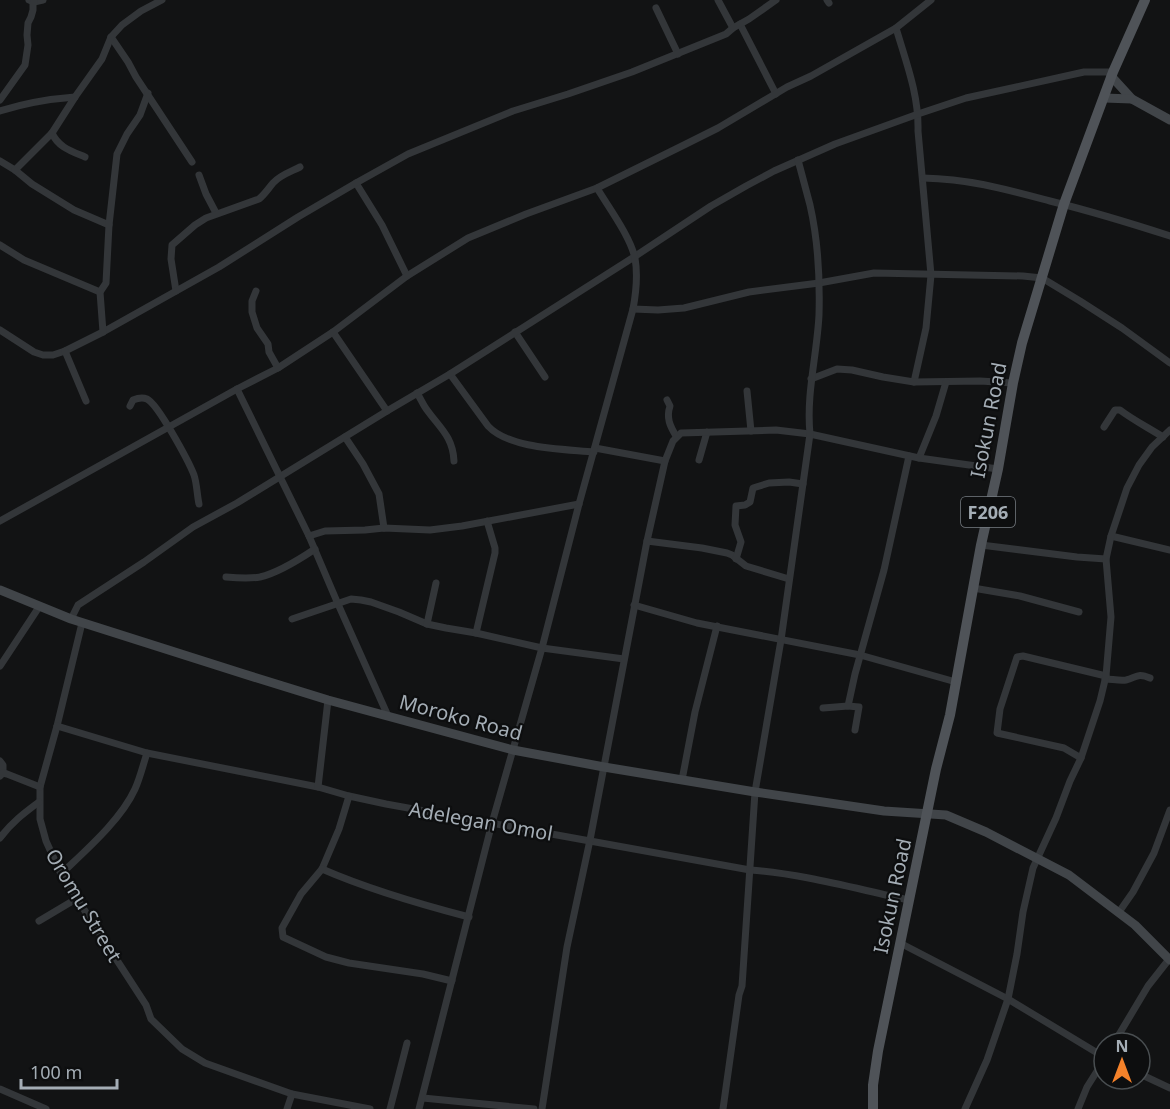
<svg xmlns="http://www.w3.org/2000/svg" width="1170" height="1109" viewBox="0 0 1170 1109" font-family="'Noto Sans',sans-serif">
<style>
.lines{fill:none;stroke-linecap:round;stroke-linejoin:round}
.street{stroke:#333639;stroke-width:7}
.secondary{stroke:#414549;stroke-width:9}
.primary{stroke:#4f5358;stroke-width:10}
.labels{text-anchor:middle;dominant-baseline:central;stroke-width:4.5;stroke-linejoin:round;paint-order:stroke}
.shield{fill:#0d0e0f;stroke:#777d83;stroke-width:1.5}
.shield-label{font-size:18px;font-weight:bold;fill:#a4adb5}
.street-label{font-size:20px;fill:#a4adb5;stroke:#0d0e0f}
</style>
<rect width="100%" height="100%" fill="#121314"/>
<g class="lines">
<!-- street -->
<g class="street">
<path d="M29 0 34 2 43 0"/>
<path d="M718 0 733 28"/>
<path d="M827 0 829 3"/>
<path d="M656 8 678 54"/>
<path d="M740 24 776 94"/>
<path d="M896 28C906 62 919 95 918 131L931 275 926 328 914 382"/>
<path d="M111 37 128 62 136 77 192 162"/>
<path d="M0 100 25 65 28 45 27 35 28 23 31 17 33 10V3L34 2"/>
<path d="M0 111C25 103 49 99 75 97"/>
<path d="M52 133C58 147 71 151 85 157"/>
<path d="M0 161 15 170 32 184 74 210 109 225"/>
<path d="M15 170 52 133 75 97 102 59 111 37 122 25 141 11 162 0"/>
<path d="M199 175 206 194 216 213"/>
<path d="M923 178C970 179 1005 189 1050 201 1090 211 1130 223 1170 236"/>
<path d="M356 183 382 225 407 276"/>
<path d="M0 245 24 260 100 292"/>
<path d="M176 291 171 259 172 245 195 225 206 218 259 199C265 194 268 189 273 183 280 175 290 172 300 167"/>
<path d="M256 291 252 301V312L257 328 268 344 269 352 278 368"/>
<path d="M633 309 658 310 684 308 749 292 819 283 874 273 1023 276 1042 278 1080 301 1122 328 1170 363"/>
<path d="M0 330 34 352 43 355H53L65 351 103 332 219 267 298 217 356 183 408 154 513 111 568 94 632 72 726 34 733 28 749 19 776 0"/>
<path d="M103 332 100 292 106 283 109 225 117 154 127 134 140 115 148 93"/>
<path d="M333 332 387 411"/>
<path d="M515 332 545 377"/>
<path d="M65 351 86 401"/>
<path d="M450 374 488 426C509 449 564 449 594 452"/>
<path d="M811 379 837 369 852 370 883 377 914 382 980 381 1013 383"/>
<path d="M237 389 309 536 338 604 388 716"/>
<path d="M747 391 751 431"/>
<path d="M417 393C421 399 423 405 427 410 440 428 453 437 454 461"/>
<path d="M667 400 670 406C666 418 670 426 676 436"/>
<path d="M130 406 133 400C138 398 142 397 147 399 158 404 189 462 194 475 197 484 197 495 199 504"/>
<path d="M1104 427 1115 410H1120C1133 420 1149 428 1163 437"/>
<path d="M345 437 363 464 379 494 384 528"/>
<path d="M595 448 665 461"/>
<path d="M919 458 936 416 946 382"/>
<path d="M699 460 707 432"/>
<path d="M0 521 237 389 278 368 333 332 407 276 468 238 526 214 597 188 686 144 718 128 787 87 811 76 896 28 931 0"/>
<path d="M309 536 325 531 365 530 384 528 430 530 462 526 579 504"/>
<path d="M1111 536 1170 550"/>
<path d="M647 541 702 548 727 553 732 555 746 566 789 579"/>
<path d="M981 545 1077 557 1106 559"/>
<path d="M736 559 741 542 735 525 736 506 745 505 750 502 753 488 769 483 789 482 803 484"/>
<path d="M226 577C237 578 249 579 260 577 278 573 300 559 315 549"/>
<path d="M973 588 1020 596 1079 612"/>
<path d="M634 605 697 623 860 655 956 682"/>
<path d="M71 619 78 605 144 562 193 527 237 503 387 411 450 374 634 257 711 206 746 186 774 171 835 144 918 114 966 98 1084 72H1113"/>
<path d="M292 619 351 599 361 600 371 602 399 612 427 624 446 628 476 633 542 648 624 659"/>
<path d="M82 623 57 726 40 787V819L46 841 61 874 146 1005 151 1019 182 1049 205 1063 292 1094 370 1109"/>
<path d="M427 624 436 583"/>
<path d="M476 633 495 553V548L487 521"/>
<path d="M0 666 39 607"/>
<path d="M1105 679C1111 679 1120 681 1126 680 1136 678 1137 672 1150 678"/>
<path d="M848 706 859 707 855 730"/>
<path d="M823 708 848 706 855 674 884 570 909 456"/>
<path d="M57 726 147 753 318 787 349 796 386 804 750 870C804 874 856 889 909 900"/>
<path d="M1081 758 1064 748 997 733 1000 709 1017 657 1023 656 1106 676"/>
<path d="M0 761 3 765V773"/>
<path d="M0 776 3 773 7 774 40 787"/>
<path d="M682 780 695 712 717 626"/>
<path d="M318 787 328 700"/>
<path d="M349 796 339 829 322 869 301 894 282 928 283 937 326 957 349 963 423 974 452 981"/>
<path d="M0 838C11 823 24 813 39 802"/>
<path d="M322 869C370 890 419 904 469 917"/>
<path d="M61 874C85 851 121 820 135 789 140 778 143 765 147 753"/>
<path d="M1119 912 1133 892 1154 853 1170 810"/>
<path d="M39 921 76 899"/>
<path d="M900 943 1008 999 1104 1057"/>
<path d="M1114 1043 1148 986 1170 958"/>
<path d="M1140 1074 1170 1088"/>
<path d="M0 1089 46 1109"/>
<path d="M423 1098 534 1109"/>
<path d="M287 1109 292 1094"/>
<path d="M390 1109 407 1043"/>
<path d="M419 1109 492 823 542 648 579 504 633 309C636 293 638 275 635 258 630 236 609 208 597 188"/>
<path d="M542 1109 567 947 590 840 647 541 665 461 673 441 681 433 776 430 810 434 919 458 998 469"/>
<path d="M723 1109 739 995 742 986 755 792 781 640 810 434C806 394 817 355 819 315 820 279 818 240 810 205 806 190 802 175 798 160"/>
<path d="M965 1109 987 1060 1008 999 1017 954 1023 912 1033 868 1056 818 1070 781 1081 758 1100 701 1106 676 1111 617 1106 559 1111 536 1127 488 1139 465 1152 447 1170 430"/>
<path d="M1078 1109 1087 1087 1104 1060"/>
</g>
<!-- secondary -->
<g class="secondary">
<path d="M1111 76 1132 99 1170 120"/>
<path d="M1104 98 1132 99"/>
<path d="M0 590 71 619 244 674 328 700 513 750 604 767 755 792 884 811 946 815 986 832 1069 875 1135 925 1170 960"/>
</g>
<!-- primary -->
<path class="primary" d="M873 1109V1085L878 1051 936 769 950 715 981 545 998 469 1013 383 1022 343 1064 204 1113 72 1145 0"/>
</g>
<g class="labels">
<!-- shield labels -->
<rect class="shield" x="961" y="497" width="54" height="30" rx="4.5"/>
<g class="shield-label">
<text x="988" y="512">F206</text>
</g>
<!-- street labels -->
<g class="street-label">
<text transform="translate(988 420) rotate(-79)">Isokun Road</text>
<text transform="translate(461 717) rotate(15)">Moroko Road</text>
<text transform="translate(481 821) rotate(10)">Adelegan Omol</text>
<text transform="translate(892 896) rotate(-78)">Isokun Road</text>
<text transform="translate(84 905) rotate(59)">Oromu Street</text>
</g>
</g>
<!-- north arrow -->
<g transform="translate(1122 1061)"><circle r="28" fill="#0d0e0f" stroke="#494e51" stroke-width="1.5"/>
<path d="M0-4.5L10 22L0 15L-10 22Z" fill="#f5822a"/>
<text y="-9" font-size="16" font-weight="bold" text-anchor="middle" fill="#a4adb5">N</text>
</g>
<!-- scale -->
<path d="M21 1079v9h96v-9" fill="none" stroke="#a4adb5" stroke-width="3"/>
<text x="30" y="1079" font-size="18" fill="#a4adb5" stroke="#0d0e0f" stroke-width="4.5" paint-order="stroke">100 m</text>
</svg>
